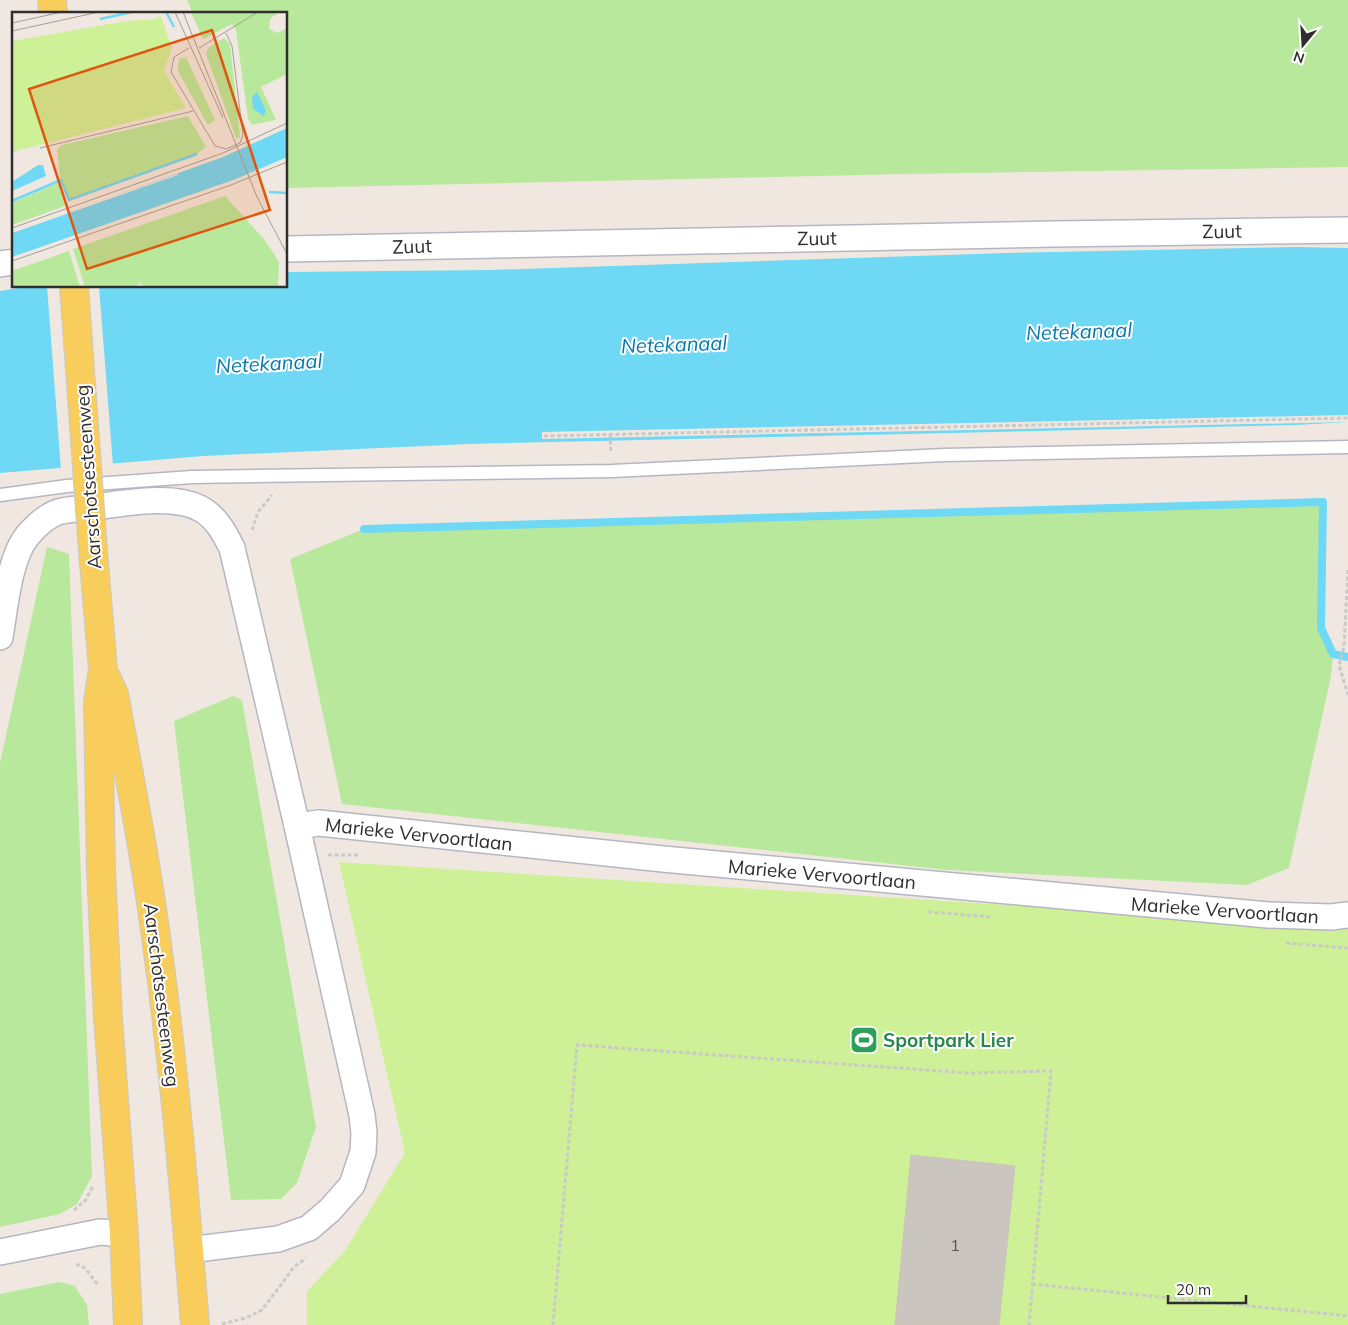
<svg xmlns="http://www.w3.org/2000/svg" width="1348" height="1325" viewBox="0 0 1348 1325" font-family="Mulish,sans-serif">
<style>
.green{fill:#b8e89b}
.pitch{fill:#cef096}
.water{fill:#6fd8f5}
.pier{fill:#f0e8e0}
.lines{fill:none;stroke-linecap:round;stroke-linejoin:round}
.stream{stroke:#6fd8f5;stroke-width:8}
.building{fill:#cbc5bf;stroke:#ccc4b9}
.lane-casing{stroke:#b4b7c2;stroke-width:15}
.street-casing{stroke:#b4b7c2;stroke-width:28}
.primary-casing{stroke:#c9c9c9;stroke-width:30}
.path{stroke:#c9c9c9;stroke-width:3;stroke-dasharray:4 2.5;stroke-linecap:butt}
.lane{stroke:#fff;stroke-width:12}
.street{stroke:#fff;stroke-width:25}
.primary{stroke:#f8cd5c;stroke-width:28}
.primary-bridge-casing{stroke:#c9c9c9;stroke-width:30;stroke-linecap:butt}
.primary-bridge{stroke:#f8cd5c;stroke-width:28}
.labels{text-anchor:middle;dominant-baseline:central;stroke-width:4;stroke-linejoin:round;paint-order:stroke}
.number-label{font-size:16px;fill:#555452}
.street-label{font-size:19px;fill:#2e2e2e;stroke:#fff}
.leisure-label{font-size:19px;font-weight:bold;fill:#27864d;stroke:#fff;text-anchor:start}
.water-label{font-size:20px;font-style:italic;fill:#0678a9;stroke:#fff}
.inset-river{fill:none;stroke:#6fd8f5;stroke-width:2.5}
.inset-road{fill:none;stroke:#a29e99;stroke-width:1}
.view{fill:#df570e;fill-opacity:0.15;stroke:#df570e;stroke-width:2.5}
.inset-edge{fill:none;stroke:#2e2e2e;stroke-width:2.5}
</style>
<rect width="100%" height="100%" fill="#f0e8e0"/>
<!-- green -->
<g class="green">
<path d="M187 0H1348V167L906 174 286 188V14H193Z"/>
<path d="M1323 502 1321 628 1333 654 1331 676 1289 868 1247 885 947 870 342 804 290 559 364 529Z"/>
<path d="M47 547 69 554 92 1176 77 1204 60 1214 0 1227V763Z"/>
<path d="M233 696 242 700 316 1127 297 1183 281 1199 231 1200 174 721Z"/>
<path d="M59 1282 75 1286 87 1305 89 1325H0V1294Z"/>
</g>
<!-- pitch -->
<path class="pitch" d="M339 862 1348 927V1325H307V1291L344 1252 405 1153Z"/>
<!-- water -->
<path class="water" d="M1295 247 1348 248V422L1297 425 469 444 203 456 0 473V291L31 286H286V272L491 270 1006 253Z"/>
<!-- pier -->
<g class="pier">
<path d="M47 286H99L113 466 61 470Z"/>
<path d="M1348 415V422L542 439V432Z"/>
</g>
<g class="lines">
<!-- stream -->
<path class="stream" d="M364 529 1323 502 1321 628 1333 654 1348 657"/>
</g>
<!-- building -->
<path class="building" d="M911 1155 1015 1166 999 1325H895Z"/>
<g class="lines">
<defs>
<path id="lane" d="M0 495 67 486 192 477 612 471 944 455 1348 447"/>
<g id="street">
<path d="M286 249 1054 234 1348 230"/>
<path d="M0 264 14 262"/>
<path d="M0 637C5 609 9 557 28 535 36 526 46 516 58 512 67 509 79 509 88 508 121 504 172 493 201 509 216 517 225 534 232 548L297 826 362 1115 364 1133 363 1152 352 1185 330 1210 309 1228 278 1239 189 1250"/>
<path d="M297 826 319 823 663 859 1268 915 1331 917 1348 915"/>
<path d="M0 1252 100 1232 124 1234"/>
</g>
<g id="primary">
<path d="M52 0 53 14"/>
<path d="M93 551 103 669 98 702 101 869 108 1018 124 1234 128 1325"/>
<path d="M106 677 114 694C130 780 147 865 158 952 175 1076 185 1200 195 1325"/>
</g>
</defs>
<!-- lane casing -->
<use href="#lane" class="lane-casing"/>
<!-- street casing -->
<use href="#street" class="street-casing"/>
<!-- primary casing -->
<use href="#primary" class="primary-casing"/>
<!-- path -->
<g class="path">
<path d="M610 434 611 453"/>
<path d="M544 436 1348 418"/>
<path d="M252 530 258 512 272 495"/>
<path d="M1348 570 1344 647 1339 665 1348 695"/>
<path d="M328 855H359"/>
<path d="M928 912 991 917"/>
<path d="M1286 943 1348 948"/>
<path d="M74 1210 85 1201 93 1186"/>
<path d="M76 1264 85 1268 98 1285"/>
<path d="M1032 1284 1348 1316"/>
<path d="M222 1324 246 1318 262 1310 294 1267 306 1258"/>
<path d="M553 1325 577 1045 968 1073 1051 1071 1029 1325"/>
</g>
<!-- lane -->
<use href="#lane" class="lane"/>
<!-- street -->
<use href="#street" class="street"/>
<!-- primary -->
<use href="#primary" class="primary"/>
<defs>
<path id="primary-bridge" d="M74 286 93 551"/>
</defs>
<!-- primary-bridge casing -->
<use href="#primary-bridge" class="primary-bridge-casing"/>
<!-- primary-bridge -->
<use href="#primary-bridge" class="primary-bridge"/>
</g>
<!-- icons -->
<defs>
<symbol id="stadium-square" viewBox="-11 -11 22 22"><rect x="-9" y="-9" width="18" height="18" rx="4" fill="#2e9e5b" stroke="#fff"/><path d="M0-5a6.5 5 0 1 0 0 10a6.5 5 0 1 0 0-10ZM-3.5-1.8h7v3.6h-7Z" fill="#fff"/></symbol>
</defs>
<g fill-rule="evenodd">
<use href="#stadium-square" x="848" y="1024" width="32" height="32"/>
</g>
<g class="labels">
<!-- number labels -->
<g class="number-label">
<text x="955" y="1245">1</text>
</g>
<!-- street labels -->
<g class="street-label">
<text transform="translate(1222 231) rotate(-1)">Zuut</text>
<text transform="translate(817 238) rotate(-1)">Zuut</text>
<text transform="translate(412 246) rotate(-2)">Zuut</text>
<text transform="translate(88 477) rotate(-94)">Aarschotsesteenweg</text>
<text transform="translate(419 834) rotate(6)">Marieke Vervoortlaan</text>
<text transform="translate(822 874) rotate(5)">Marieke Vervoortlaan</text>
<text transform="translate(1225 910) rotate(4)">Marieke Vervoortlaan</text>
<text transform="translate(162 995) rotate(83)">Aarschotsesteenweg</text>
</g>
<!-- leisure labels -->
<g class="leisure-label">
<text x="883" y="1040">Sportpark Lier</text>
</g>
<!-- water labels -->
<g class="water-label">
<text transform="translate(1079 331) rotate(-2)">Netekanaal</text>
<text transform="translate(674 344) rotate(-2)">Netekanaal</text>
<text transform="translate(269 363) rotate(-3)">Netekanaal</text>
</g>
</g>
<!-- overview -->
<g transform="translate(12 12)">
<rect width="275" height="275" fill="#f0e8e0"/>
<path d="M179 0H267L258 7 257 17 265 21 275 16V62L249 75 264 108 240 113 236 106 224 18 220 12 191 27ZM212 26 218 32 228 126H224L194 42 196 36ZM174 45 203 108 196 113 166 59 167 47ZM176 104 194 135 185 142 57 188 48 165 45 137 50 133ZM46 171 53 194 0 213V191ZM213 184 252 227 267 250 266 275H130V271L120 275H73L61 237ZM57 239 68 275H0V259Z" fill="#b8e89b"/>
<path d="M149 4 160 36 152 59 174 96 0 140V29L115 9 143 7Z" fill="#cef096"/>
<path d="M245 80 254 99 252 104 241 97 240 85ZM275 116V145L224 167 0 245V221L211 145ZM26 153H31L34 164 0 179V170Z" fill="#6fd8f5"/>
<path d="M165 162 166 163 0 221V220Z" fill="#f0e8e0"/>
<path class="inset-river" d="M154 0 162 15M88 7 120 0M257 180 275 181M0 189 49 168 57 188 185 142"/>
<path class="inset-road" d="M163 0 211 106M171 0 245 185 275 242M0 11 50 0M0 19 87 0M177 36 162 45 159 60 203 134 214 137 228 131 231 123 220 34 214 21M187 36 246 0M28 136 181 99M0 216 211 141 275 111M0 249 219 173 275 150"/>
<path class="view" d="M200 18 258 198 75 257 17 77Z"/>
<rect width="275" height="275" class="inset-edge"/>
</g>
<!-- north arrow -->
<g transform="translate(1303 45) rotate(198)" stroke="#ffffff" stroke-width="4" paint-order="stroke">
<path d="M0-4L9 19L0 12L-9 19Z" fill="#2e2e2e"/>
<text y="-8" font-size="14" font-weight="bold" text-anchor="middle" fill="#2e2e2e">N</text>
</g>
<!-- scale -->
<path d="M1168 1295v8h78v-8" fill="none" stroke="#2e2e2e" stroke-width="2.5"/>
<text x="1176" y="1295" font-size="15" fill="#2e2e2e" stroke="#ffffff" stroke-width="4" paint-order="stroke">20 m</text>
</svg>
